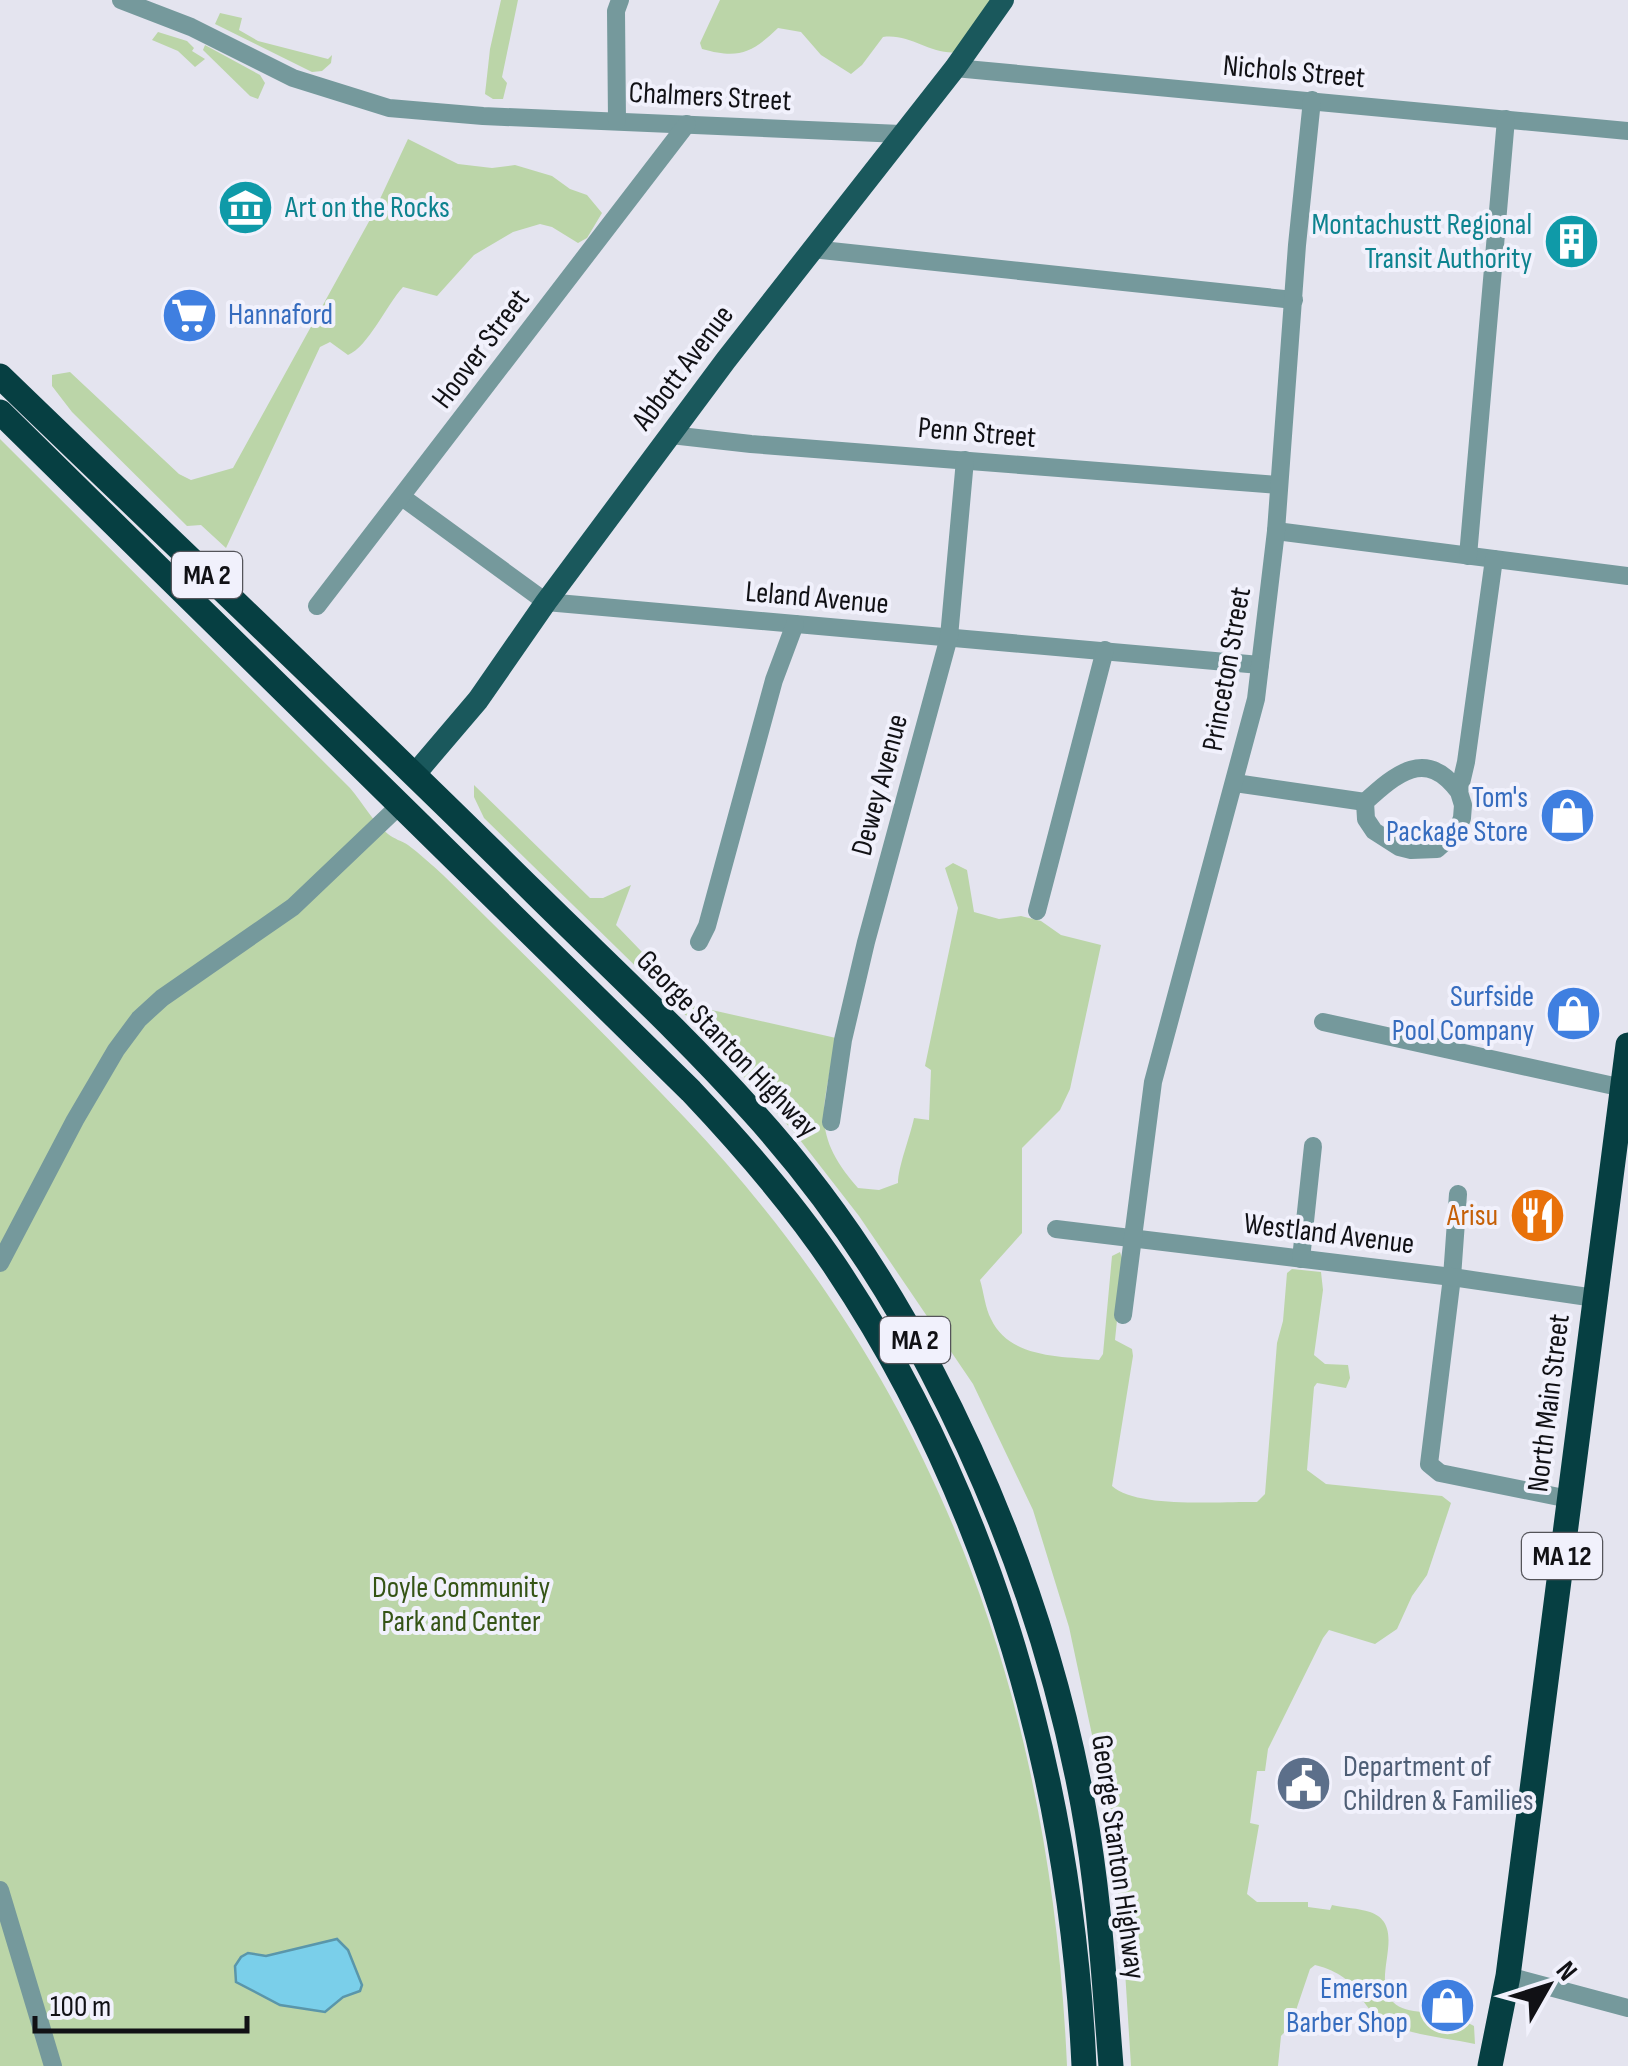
<svg xmlns="http://www.w3.org/2000/svg" width="1628" height="2066" viewBox="0 0 1628 2066" font-family="'Sofia Sans Condensed',sans-serif">
<style>
.green{fill:#bbd5a8}
.water{fill:#7acfea;stroke:#5a96aa;stroke-width:2.5}
.lines{fill:none;stroke-linecap:round;stroke-linejoin:round}
.minor{stroke:#75999c;stroke-width:18}
.major{stroke:#1a585c;stroke-width:22}
.highway{stroke:#063f42;stroke-width:25}
.labels{text-anchor:middle;dominant-baseline:central;stroke-width:8;stroke-linejoin:round;paint-order:stroke}
.shield{fill:#f1f1fc;stroke:#54545a;stroke-width:2.5}
.shield-label{font-size:28px;font-weight:bold;fill:#111115}
.street-label{font-size:30px;fill:#111115;stroke:#f1f1fc}
.culture-label{font-size:30px;fill:#0d838f;stroke:#f1f1fc;text-anchor:start}
.shop-label{font-size:30px;fill:#366cbe;stroke:#f1f1fc;text-anchor:end}
.food-label{font-size:30px;fill:#c56008;stroke:#f1f1fc;text-anchor:end}
.park-label{font-size:30px;fill:#355416;stroke:#f1f1fc}
.service-label{font-size:30px;fill:#4e5e75;stroke:#f1f1fc;text-anchor:start}
</style>
<rect width="100%" height="100%" fill="#e4e4ef"/>
<!-- green -->
<g class="green">
<path d="M501 0H518L502 77 507 83 503 99H493L485 94 490 49Z"/>
<path d="M720 0H994L959 52C931 56 911 33 883 37L862 65 851 74 821 55 801 32 778 28C751 54 738 59 702 49L700 43Z"/>
<path d="M220 13 242 18 239 30 258 41 328 59 332 55 331 63 322 71 312 72 215 24Z"/>
<path d="M158 32 187 41 194 48 192 51 205 59 195 67 178 51 152 40Z"/>
<path d="M205 45 260 75 265 83 258 99 250 96 203 50Z"/>
<path d="M408 139 458 164 492 168 515 165 552 176 570 189 587 195 602 213 587 238 578 243 552 227 540 224 513 232 474 255 437 296 403 287C387 304 368 347 348 355L330 342 320 347 226 548 201 525 187 526 72 412 52 386V375L70 372 179 474 191 480 233 468 372 216Z"/>
<path d="M0 439 350 788C363 803 372 821 388 834 394 839 402 841 408 845 420 854 432 865 443 875 525 955 606 1035 685 1118 939 1386 1051 1701 1067 2066H0Z"/>
<path d="M474 785 590 898H603L631 885 616 925 694 1006 836 1038C825 1107 808 1131 858 1188L879 1190 898 1183C898 1167 910 1137 914 1118L929 1120 931 1070 925 1066 958 908 945 868 953 863 967 870 974 912 999 919 1021 916 1041 921 1061 935 1101 945 1070 1089 1060 1110 1022 1148V1233L980 1280C984 1293 985 1308 991 1319 1010 1359 1061 1356 1099 1360L1103 1354 1112 1256 1120 1252 1123 1261 1115 1340 1132 1349 1133 1356 1112 1486C1137 1509 1222 1501 1257 1502L1265 1494 1277 1343 1283 1321 1287 1273 1292 1269 1321 1272 1323 1290 1314 1355 1325 1364 1348 1365 1350 1378 1346 1388 1317 1383 1314 1387 1307 1470 1326 1484 1442 1496 1451 1503 1427 1575 1412 1596 1397 1629 1375 1644 1329 1630 1323 1638 1268 1749 1265 1771H1257L1250 1823 1259 1825 1247 1894 1257 1902H1308V1907L1330 1910 1332 1905C1344 1908 1358 1908 1370 1912 1410 1926 1369 1979 1393 2002 1407 2016 1436 2010 1453 2016 1460 2018 1468 2023 1474 2026L1475 2044C1447 2038 1414 2036 1388 2023 1354 2007 1366 1978 1315 1965L1310 1969 1291 2025 1281 2036 1278 2066H1131L1122 1923 1104 1791 1069 1627 1033 1510 973 1384 859 1216 793 1131 705 1034 484 818 474 797Z"/>
</g>
<!-- water -->
<path class="water" d="M337 1939 348 1950 362 1985 360 1991 343 1997 325 2012 280 2005 236 1982 235 1966 241 1957 248 1953 266 1956Z"/>
<g class="lines">
<!-- minor -->
<g class="minor">
<path d="M121 0 191 27 293 78 389 108 483 116 901 134"/>
<path d="M955 68 1628 131"/>
<path d="M617 121 616 11 620 0"/>
<path d="M812 249 1294 300"/>
<path d="M671 435 751 444 1278 485"/>
<path d="M402 497 546 602 1260 665"/>
<path d="M1276 531 1628 576"/>
<path d="M1468 556 1506 119"/>
<path d="M317 606 687 124"/>
<path d="M1235 783 1365 802"/>
<path d="M1459 792C1426 747 1396 774 1365 802L1366 819 1374 831 1399 847 1411 850 1437 849 1457 831 1462 818 1463 805 1459 792 1466 762 1494 559"/>
<path d="M1037 911 1105 650"/>
<path d="M699 942 707 926 774 680 795 624"/>
<path d="M1323 1022 1623 1088"/>
<path d="M831 1122 843 1040 866 942 949 637 965 460"/>
<path d="M1458 1194 1452 1277 1429 1464 1440 1473 1569 1499"/>
<path d="M1056 1229 1452 1277 1595 1298"/>
<path d="M1301 1259 1313 1146"/>
<path d="M0 1263 75 1120 116 1050 139 1019 162 998 293 907 400 805"/>
<path d="M1123 1315 1153 1082 1256 699 1276 531 1297 245 1312 100"/>
<path d="M0 1890 53 2066"/>
<path d="M1508 1976 1628 2008"/>
</g>
<!-- major -->
<path class="major" d="M415 774 478 700 546 602 726 360 955 68 1003 0"/>
<!-- highway -->
<g class="highway">
<path d="M0 376C179 549 360 720 537 895 609 966 684 1035 752 1111 822 1188 883 1277 931 1370 1002 1506 1055 1653 1083 1805 1099 1891 1104 1979 1111 2066"/>
<path d="M0 412 691 1091C743 1146 793 1203 835 1266 993 1502 1071 1785 1084 2066"/>
<path d="M1490 2066 1508 1976 1628 1045"/>
</g>
</g>
<!-- icons -->
<defs>
<symbol id="museum-disc" viewBox="-11 -11 22 22"><circle r="9.5" fill="#0f9aa8" stroke="#f1f1fc"/><path d="M0-6L6-3V-2H-6V-3ZM-5-1h2V3h-2ZM-1-1h2V3h-2ZM3-1h2V3H3ZM-6 4H6V6H-6Z" fill="#fff"/></symbol>
<symbol id="building-disc" viewBox="-11 -11 22 22"><circle r="9.5" fill="#0f9aa8" stroke="#f1f1fc"/><path d="M-4-6H4V6H1V3H-1V6H-4ZM-2.5-4.3h1.7v1.8h-1.7ZM.8-4.3h1.7v1.8H.8ZM-2.5-1h1.7V.8h-1.7ZM.8-1h1.7V.8H.8Z" fill="#fff"/></symbol>
<symbol id="supermarket-disc" viewBox="-11 -11 22 22"><circle r="9.5" fill="#3f7fe0" stroke="#f1f1fc"/><path d="M-6-5.5h2.5l.6 2H6L4.5 2H-2.5L-4.4-4H-6ZM-1.5 3.2a1.3 1.3 0 1 0 .1 0ZM3 3.2a1.3 1.3 0 1 0 .1 0Z" fill="#fff"/></symbol>
<symbol id="shop-disc" viewBox="-11 -11 22 22"><circle r="9.5" fill="#3f7fe0" stroke="#f1f1fc"/><path d="M-5-2.5h2.3a2.7 3.5 0 0 1 5.4 0H5L5.5 6h-11ZM-1.5-2.5h3a1.5 2.3 0 0 0-3 0Z" fill="#fff"/></symbol>
<symbol id="restaurant-disc" viewBox="-11 -11 22 22"><circle r="9.5" fill="#e8710a" stroke="#f1f1fc"/><path d="M-5-6h1v4h1v-4h1v4h1v-4h1v5L-1.5 .5V6h-2V.5L-5-1ZM5-6V6H3V1.5H1.5Q1.5-4 5-6Z" fill="#fff"/></symbol>
<symbol id="civic-disc" viewBox="-11 -11 22 22"><circle r="9.5" fill="#5c6f8a" stroke="#f1f1fc"/><path d="M-.6-6.5H3V-4.5H.6V-3L4-1V1h2V6H-6V1h2V-1L-.6-3ZM-1.2 2.5V6h2.4V2.5Z" fill="#fff"/></symbol>
</defs>
<g fill-rule="evenodd">
<use href="#museum-disc" x="214" y="176" width="63" height="63"/>
<use href="#building-disc" x="1540" y="210" width="63" height="63"/>
<use href="#supermarket-disc" x="158" y="284" width="63" height="63"/>
<use href="#shop-disc" x="1536" y="784" width="63" height="63"/>
<use href="#shop-disc" x="1542" y="982" width="63" height="63"/>
<use href="#restaurant-disc" x="1506" y="1184" width="63" height="63"/>
<use href="#civic-disc" x="1272" y="1752" width="63" height="63"/>
<use href="#shop-disc" x="1416" y="1974" width="63" height="63"/>
</g>
<g class="labels">
<!-- shield labels -->
<g class="shield">
<rect x="172" y="552" width="70" height="46" rx="8"/>
<rect x="880" y="1317" width="70" height="46" rx="8"/>
<rect x="1522" y="1533" width="80" height="46" rx="8"/>
</g>
<g class="shield-label">
<text x="207" y="575">MA 2</text>
<text x="915" y="1340">MA 2</text>
<text x="1562" y="1556">MA 12</text>
</g>
<!-- street labels -->
<g class="street-label">
<text transform="translate(1294 72) rotate(5)">Nichols Street</text>
<text transform="translate(710 97) rotate(3)">Chalmers Street</text>
<text transform="translate(481 349) rotate(-53)">Hoover Street</text>
<text transform="translate(683 368) rotate(-53)">Abbott Avenue</text>
<text transform="translate(977 433) rotate(5)">Penn Street</text>
<text transform="translate(817 598) rotate(5)">Leland Avenue</text>
<text transform="translate(1227 669) rotate(-80)">Princeton Street</text>
<text transform="translate(880 785) rotate(-75)">Dewey Avenue</text>
<text transform="translate(727 1044) rotate(46)">George Stanton Highway</text>
<text transform="translate(1329 1234) rotate(7)">Westland Avenue</text>
<text transform="translate(1549 1403) rotate(-83)">North Main Street</text>
<text transform="translate(1118 1857) rotate(82)">George Stanton Highway</text>
</g>
<!-- culture labels -->
<g class="culture-label">
<text x="285" y="208">Art on the Rocks</text>
<text x="1532" y="225" text-anchor="end">Montachustt Regional<tspan x="1532" dy="34">Transit Authority</tspan></text>
</g>
<!-- shop labels -->
<g class="shop-label">
<text x="228" y="315" text-anchor="start">Hannaford</text>
<text x="1528" y="798">Tom's<tspan x="1528" dy="34">Package Store</tspan></text>
<text x="1534" y="997">Surfside<tspan x="1534" dy="34">Pool Company</tspan></text>
<text x="1408" y="1989">Emerson<tspan x="1408" dy="34">Barber Shop</tspan></text>
</g>
<!-- food labels -->
<g class="food-label">
<text x="1498" y="1216">Arisu</text>
</g>
<!-- park labels -->
<g class="park-label">
<text x="461" y="1588">Doyle Community<tspan x="461" dy="34">Park and Center</tspan></text>
</g>
<!-- service labels -->
<g class="service-label">
<text x="1343" y="1767">Department of<tspan x="1343" dy="34">Children &amp; Families</tspan></text>
</g>
</g>
<!-- north arrow -->
<g transform="translate(1548 1986) rotate(51)" stroke="#f1f1fc" stroke-width="8" paint-order="stroke">
<path d="M0-8L18 38L0 25L-18 38Z" fill="#111115"/>
<text y="-15" font-size="28" font-weight="bold" text-anchor="middle" fill="#111115">N</text>
</g>
<!-- scale -->
<path d="M35 2016v15h212v-15" fill="none" stroke="#111115" stroke-width="5"/>
<text x="50" y="2016" font-size="30" fill="#111115" stroke="#f1f1fc" stroke-width="8" paint-order="stroke">100 m</text>
</svg>
